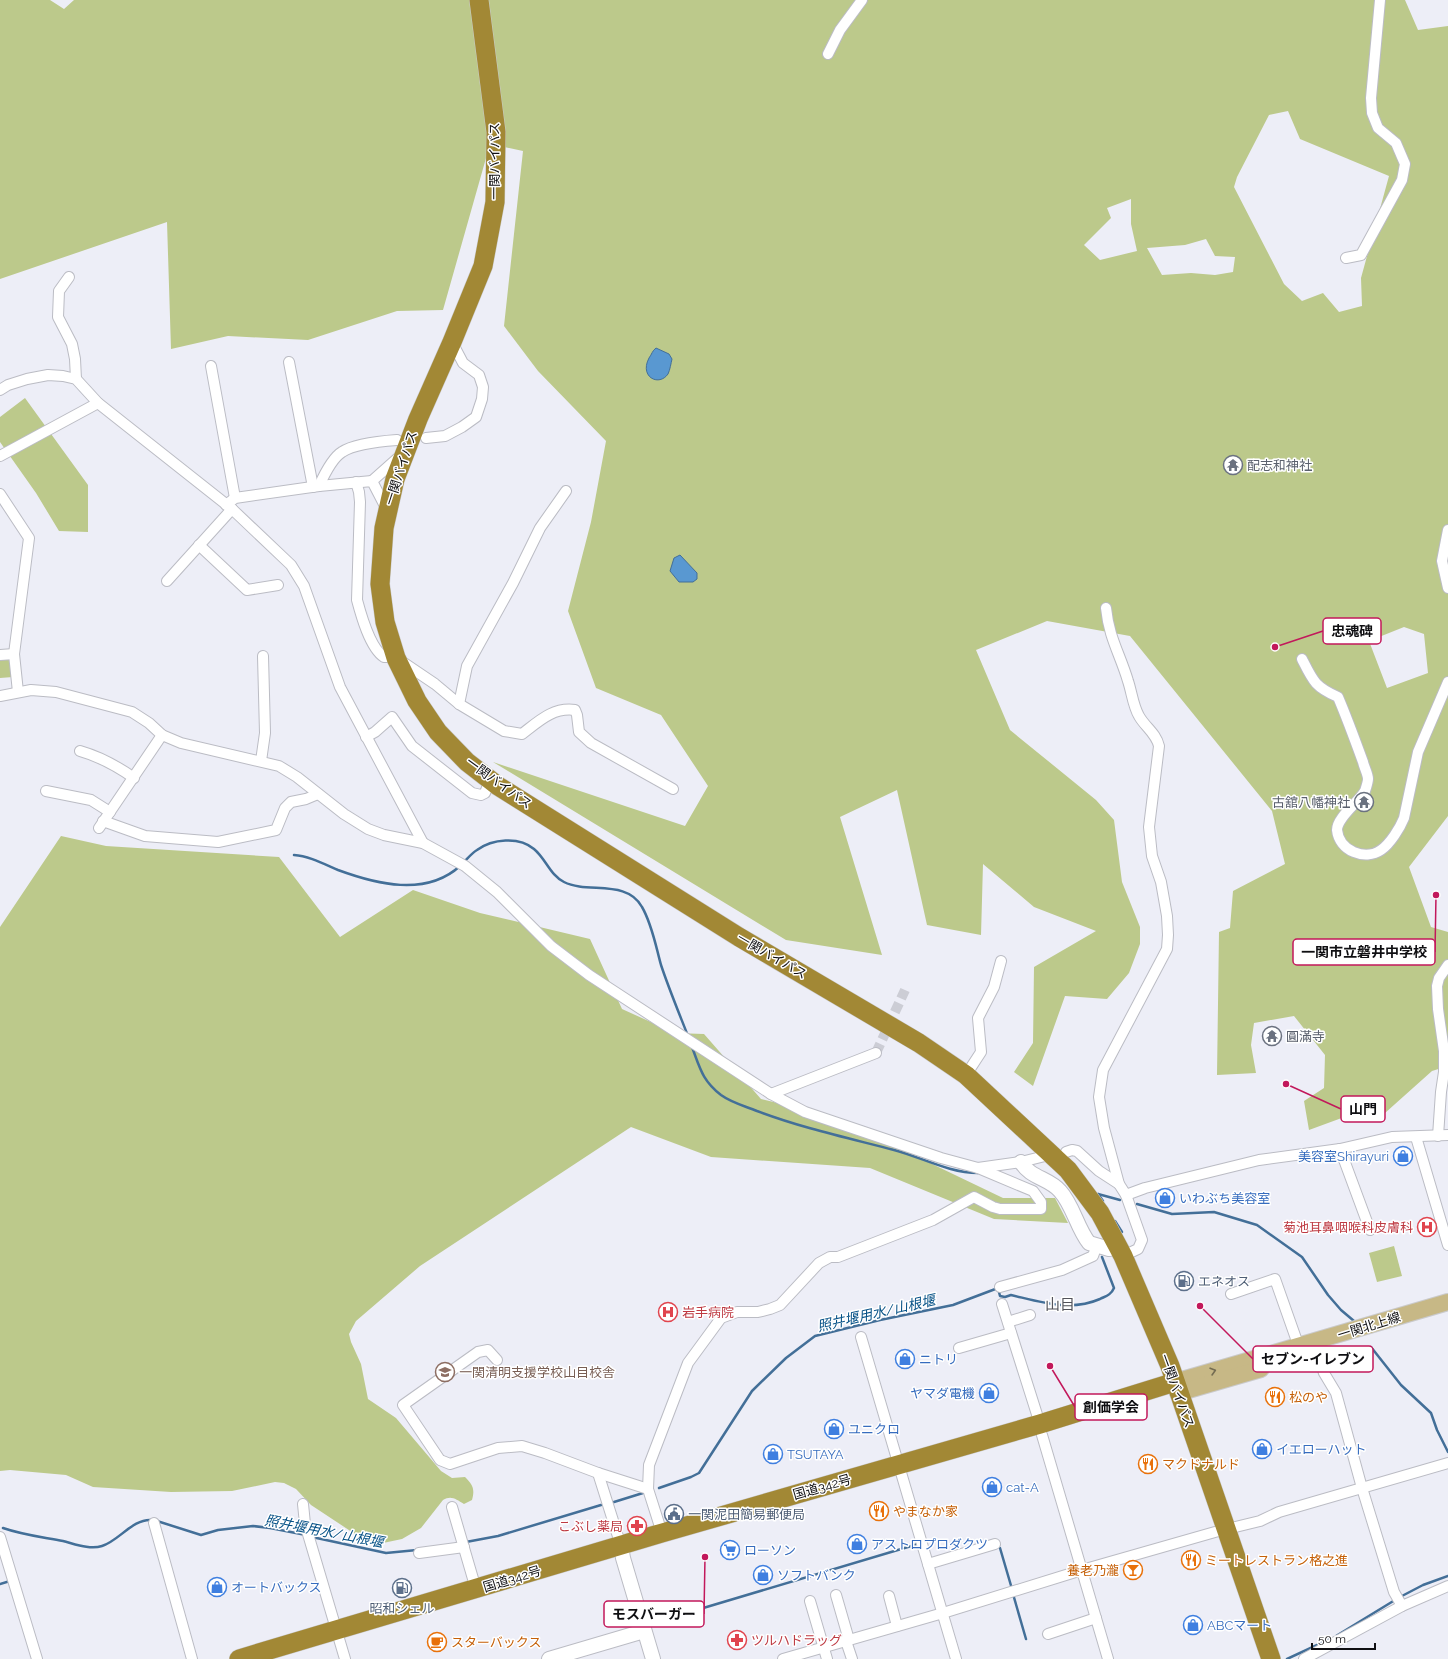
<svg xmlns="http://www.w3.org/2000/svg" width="1448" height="1659" viewBox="0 0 1448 1659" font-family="Raleway,'Noto Sans JP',sans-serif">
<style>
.green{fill:#bcc98b;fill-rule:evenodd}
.water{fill:#5998d1;stroke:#436f98}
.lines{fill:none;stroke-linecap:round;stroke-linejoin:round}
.stream{stroke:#436f98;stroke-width:2.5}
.street-tunnel{stroke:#cccdd5;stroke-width:10;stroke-dasharray:10 5;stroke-linecap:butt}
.street-casing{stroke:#bbbcc4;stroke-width:12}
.secondary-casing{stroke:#bbbcc4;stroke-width:16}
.primary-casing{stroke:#cacacb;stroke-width:18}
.highway-casing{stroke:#cacacb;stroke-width:20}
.street{stroke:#fff;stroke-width:10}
.secondary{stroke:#fff;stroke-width:14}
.primary{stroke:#c7b886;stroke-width:16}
.highway{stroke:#a28835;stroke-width:19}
.oneway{stroke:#746c52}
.labels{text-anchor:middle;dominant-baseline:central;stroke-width:3;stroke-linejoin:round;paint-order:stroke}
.street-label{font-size:13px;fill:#0f0f12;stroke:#fff}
.worship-label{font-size:13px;fill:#5b616d;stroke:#fff;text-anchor:start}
.shop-label{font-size:13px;fill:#366cbe;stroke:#fff;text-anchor:start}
.health-label{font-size:13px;fill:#be3a42;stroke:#fff;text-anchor:end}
.service-label{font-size:13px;fill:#4e5e75;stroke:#fff;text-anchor:start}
.education-label{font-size:13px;fill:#785e54;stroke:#fff;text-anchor:start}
.food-label{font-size:13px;fill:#c56008;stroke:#fff;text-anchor:start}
.water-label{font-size:14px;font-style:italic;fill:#075287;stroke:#fff}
.quarter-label{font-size:15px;fill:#52535a;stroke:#fff}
.leader{fill:none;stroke:#c2185b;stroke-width:1.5}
.callout-dot{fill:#c2185b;stroke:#fff;stroke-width:1.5}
.callout{fill:#fff;stroke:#c2185b;stroke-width:1.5}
.callout-label{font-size:14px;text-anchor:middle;font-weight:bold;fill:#0f0f12}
</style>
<rect width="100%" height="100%" fill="#edeef7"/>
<!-- green -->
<g class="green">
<path d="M0 0H50L64 9 74 0H1405L1418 30 1448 26V816L1409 867 1431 927 1448 932V1066L1432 1071 1385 1113 1383 1101 1377 1105 1309 1130 1304 1101 1324 1088 1325 1055 1294 1016 1254 1023 1251 1045 1256 1073 1217 1075 1219 932 1230 928 1233 891 1285 864 1272 811 1130 636 1047 621 976 650 1010 730 1096 800 1114 820 1122 882 1140 927V944L1129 973 1107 999 1065 996 1033 1086 1014 1072 1033 1043 1034 967 1096 931 1034 907 983 864 981 935 927 925 897 790 840 817 882 955 786 940 493 762 685 826 708 786 661 715 596 688 568 611 591 522 606 441 538 371 504 326 523 151 490 144 443 310 397 311 308 340 228 336 171 349 167 222 0 279ZM1288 111 1300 139 1389 176 1361 278 1362 306 1339 312 1323 293 1302 301 1284 284 1234 187 1237 177 1269 115ZM1131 199V224L1137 251 1100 260 1084 245 1111 218 1107 208ZM1206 239 1215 256 1235 257 1233 272 1215 275 1191 273 1162 275 1147 248 1185 245ZM1404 627 1424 634 1428 673 1387 688 1369 641Z"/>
<path d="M25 398 88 485V532L59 531 36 493 0 442V417Z"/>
<path d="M0 659H11L13 677 0 678Z"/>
<path d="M61 836 106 846 279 857 340 937 413 890 480 913 590 939 622 1009 675 1033 704 1034 761 1099 832 1116 1003 1198H1055L1068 1223 994 1219 870 1168 711 1157 631 1127 420 1266 356 1321 349 1334 351 1342 361 1364 368 1399 396 1418 441 1471 452 1478 465 1477C473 1485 475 1489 472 1500L464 1504C456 1499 451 1495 443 1500L421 1528 402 1539 383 1543 364 1540 311 1505 296 1489 284 1483 275 1482 232 1491 171 1492 93 1487 66 1475 10 1470 0 1471V927Z"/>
<path d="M1394 1246 1402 1276 1377 1282 1369 1253Z"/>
</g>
<!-- water -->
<g class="water">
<path d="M656 348 669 354 672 359C671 363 670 370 668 374 659 387 639 377 649 358 652 354 652 351 656 348Z"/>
<path d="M680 555 697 573V579L693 582H679L670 571 674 558Z"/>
</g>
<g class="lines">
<!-- stream -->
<g class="stream">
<path d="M294 855C309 856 324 864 338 870 376 884 426 897 460 866"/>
<path d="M464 862C468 858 472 853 477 850 492 839 519 836 534 849 546 859 550 875 564 882 588 894 627 879 642 907 652 924 656 947 661 965 669 989 679 1013 688 1036"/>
<path d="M692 1047C700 1068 702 1080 721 1095 732 1103 745 1106 757 1111 802 1128 848 1138 894 1150 921 1157 949 1173 978 1173"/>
<path d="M1098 1194 1103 1201"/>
<path d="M1098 1194 1120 1200"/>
<path d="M1137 1204 1172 1214 1214 1212 1257 1225 1302 1257 1328 1295 1341 1310 1354 1321"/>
<path d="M1115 1221 1122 1232"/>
<path d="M1371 1347 1401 1385 1431 1413 1437 1430 1448 1452"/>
<path d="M659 1488 691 1477 699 1473 752 1391 786 1358 815 1336 880 1320 953 1305 998 1288 1000 1296 1005 1297 1011 1295C1041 1302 1070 1312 1100 1299 1106 1296 1111 1295 1114 1288L1102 1257"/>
<path d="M614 1502 643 1493"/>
<path d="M157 1521 201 1535 218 1530 253 1526 270 1528 306 1535"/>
<path d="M3 1528C23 1535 42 1537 63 1541 75 1544 90 1550 102 1546 119 1541 133 1518 152 1520"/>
<path d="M312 1537 386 1553 417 1550"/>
<path d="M466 1542 498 1536 601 1505"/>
<path d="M1000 1548 1012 1589"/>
<path d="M0 1584 10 1581"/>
<path d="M1013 1594 1026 1639"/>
<path d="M1400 1597 1423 1585 1448 1576"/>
<path d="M653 1623 918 1544"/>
<path d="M1336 1636 1395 1600"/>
<path d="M1287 1659 1330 1639"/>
</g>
<!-- street-tunnel -->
<path class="street-tunnel" d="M876 1053 905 990"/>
<defs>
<g id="street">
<path d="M828 54 840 30 862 0"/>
<path d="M1346 258 1361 255 1402 180 1405 164 1396 143 1378 128 1372 113 1371 98 1380 0"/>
<path d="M69 277 59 291 58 317 72 344 75 359 76 379"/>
<path d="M289 362 313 487"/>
<path d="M211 366 235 498"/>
<path d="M0 390 8 385 27 379 48 375 63 376 76 379 98 403 232 509 291 565 304 586 340 687 423 843"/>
<path d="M426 438 445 436 462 427 476 417 482 399 483 387 479 375 463 363 452 342"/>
<path d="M0 456 98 403"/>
<path d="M372 481 399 457"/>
<path d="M356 482 359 492 360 502 357 600C361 615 370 648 384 657H389L395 654"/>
<path d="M319 486C324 475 332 458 342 452 354 444 383 441 397 440"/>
<path d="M0 494 29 538 14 654 18 692"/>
<path d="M226 505 235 498 319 486 372 481 386 508"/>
<path d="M1448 530 1442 561 1448 588"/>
<path d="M199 545 247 590 278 585"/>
<path d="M167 581 232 509"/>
<path d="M1106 608C1109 638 1120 654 1128 681 1132 693 1133 706 1139 716 1145 727 1156 733 1159 746L1149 827 1152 856 1161 882 1167 916 1168 935 1167 949 1103 1070 1099 1097 1104 1128 1119 1184 1126 1195 1142 1240 1138 1249 1123 1256"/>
<path d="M0 655 14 654"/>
<path d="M1302 659C1313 681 1315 687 1338 697 1347 718 1355 740 1363 762 1364 767 1368 774 1368 779 1368 782 1366 788 1365 791 1359 802 1337 817 1337 830 1339 851 1365 861 1381 850 1390 844 1400 828 1404 818L1418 752 1448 682"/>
<path d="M401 661 435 684 459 704 504 731 522 734C539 721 553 707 575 710L577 715 579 732 591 743 673 789"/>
<path d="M0 696 31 690 56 692 132 712 149 723 162 735 181 743 279 766 297 777 344 814 368 829 384 835 423 843 465 866 497 892 551 946 589 975 771 1094 805 1112 941 1158 978 1168 1021 1162 1045 1156"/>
<path d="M459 704 467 666 513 583 540 528 566 491"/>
<path d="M366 737 375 732 392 717 412 746 472 793 481 795 485 793 490 780"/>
<path d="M80 751C101 757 117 766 134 778"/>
<path d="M261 761 265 733 263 656"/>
<path d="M46 791 91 800 110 812"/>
<path d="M103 821 145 836 218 842 276 830 285 808 291 802 306 799 318 794"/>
<path d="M99 828 162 735"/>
<path d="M966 1075 981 1052 978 1018 994 987 1001 961"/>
<path d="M771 1094 876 1053"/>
<path d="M1438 1136 1441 1092 1444 1072V1051L1438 1009 1437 986 1439 978 1448 965"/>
<path d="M1416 1137 1448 1245"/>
<path d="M1340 1149 1370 1230"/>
<path d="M1066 1152 1072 1150 1077 1151 1099 1171 1119 1184"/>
<path d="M1126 1195 1145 1188 1259 1160 1340 1149 1392 1137 1448 1135"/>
<path d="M1000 1287 1062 1270 1093 1256 1097 1245"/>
<path d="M1231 1294 1275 1279 1299 1347"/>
<path d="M1002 1304 1040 1424"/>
<path d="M1008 1322 1030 1315"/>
<path d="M861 1337 956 1659"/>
<path d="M959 1348 1011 1333"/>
<path d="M1317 1352 1324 1373 1336 1393 1362 1488 1394 1592 1402 1606"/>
<path d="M497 1360 488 1350 478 1352 403 1405 440 1460 450 1464 498 1448 522 1446 545 1453 598 1473 648 1489 662 1533"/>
<path d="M1042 1435 1108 1659"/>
<path d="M598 1473 621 1546"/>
<path d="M648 1489 649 1465 688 1363 721 1318 737 1312H758L770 1309 780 1305 819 1263 830 1257H838L933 1220 974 1197 993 1207 1000 1209H1041V1202L1033 1191 978 1168"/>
<path d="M303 1504 305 1524 345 1659"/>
<path d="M452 1507 476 1589"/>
<path d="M154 1523 192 1659"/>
<path d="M0 1537 37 1659"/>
<path d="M419 1553 464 1547"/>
<path d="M928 1564 995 1544"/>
<path d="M836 1595 849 1640"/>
<path d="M889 1596 897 1626"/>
<path d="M810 1601 827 1659"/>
<path d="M1048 1634 1096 1618"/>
<path d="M846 1641 852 1659"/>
<path d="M783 1659 943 1613 1082 1570 1215 1532 1260 1521 1279 1512 1448 1463"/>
<path d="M1304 1659 1402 1606 1448 1586"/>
</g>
<g id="secondary">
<path d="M1021 1162C1030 1178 1049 1178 1060 1191 1073 1205 1077 1228 1089 1243L1109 1249"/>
<path d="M621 1546 623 1558 653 1659"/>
<path d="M549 1659 644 1631"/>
</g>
<g id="primary">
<path d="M1175 1382 1448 1302"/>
<path d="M1178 1393 1261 1369"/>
</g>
<g id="highway">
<path d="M479 0 496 132 495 202 483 266 452 342 418 419 395 479 384 528 380 584 385 622 396 658 417 701 438 732 467 762 498 786 739 937 919 1043 966 1075 1068 1170 1100 1213 1123 1256 1170 1366 1271 1659"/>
<path d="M239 1659 662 1533 1040 1424 1175 1382"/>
</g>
</defs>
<!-- street casing -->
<use href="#street" class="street-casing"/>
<!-- secondary casing -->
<use href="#secondary" class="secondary-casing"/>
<!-- primary casing -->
<use href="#primary" class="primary-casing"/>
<!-- highway casing -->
<use href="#highway" class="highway-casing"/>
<!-- street -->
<use href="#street" class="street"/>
<!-- secondary -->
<use href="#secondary" class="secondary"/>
<!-- primary -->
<use href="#primary" class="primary"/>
<!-- highway -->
<use href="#highway" class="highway"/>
</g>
<!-- one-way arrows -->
<defs><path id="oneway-chevron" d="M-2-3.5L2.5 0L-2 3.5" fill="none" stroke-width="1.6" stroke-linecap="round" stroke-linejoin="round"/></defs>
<use class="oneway" href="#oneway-chevron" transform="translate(1213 1371) rotate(-16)"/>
<!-- icons -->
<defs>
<symbol id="temple-ring" viewBox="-11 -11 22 22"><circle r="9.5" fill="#fff" stroke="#6b7280" stroke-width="1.5"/><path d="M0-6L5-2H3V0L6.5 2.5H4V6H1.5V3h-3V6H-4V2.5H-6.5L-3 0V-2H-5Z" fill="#6b7280"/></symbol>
<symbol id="shop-ring" viewBox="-11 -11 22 22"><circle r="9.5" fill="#fff" stroke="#3f7fe0" stroke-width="1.5"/><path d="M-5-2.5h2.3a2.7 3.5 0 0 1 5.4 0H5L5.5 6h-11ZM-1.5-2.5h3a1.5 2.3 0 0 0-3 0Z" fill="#3f7fe0"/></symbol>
<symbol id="hospital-ring" viewBox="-11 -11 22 22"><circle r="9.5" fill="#fff" stroke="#e0444e" stroke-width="1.5"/><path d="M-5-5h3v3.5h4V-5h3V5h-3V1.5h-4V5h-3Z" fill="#e0444e"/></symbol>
<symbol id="fuel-ring" viewBox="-11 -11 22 22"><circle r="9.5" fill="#fff" stroke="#5c6f8a" stroke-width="1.5"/><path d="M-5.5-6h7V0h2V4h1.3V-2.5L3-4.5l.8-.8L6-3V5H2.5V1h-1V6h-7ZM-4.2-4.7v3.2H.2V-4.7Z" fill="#5c6f8a"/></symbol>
<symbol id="school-ring" viewBox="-11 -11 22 22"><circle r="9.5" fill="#fff" stroke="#8d6e63" stroke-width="1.5"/><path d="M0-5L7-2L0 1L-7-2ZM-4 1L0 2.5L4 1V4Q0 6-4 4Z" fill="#8d6e63"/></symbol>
<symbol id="restaurant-ring" viewBox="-11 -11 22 22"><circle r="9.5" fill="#fff" stroke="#e8710a" stroke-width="1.5"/><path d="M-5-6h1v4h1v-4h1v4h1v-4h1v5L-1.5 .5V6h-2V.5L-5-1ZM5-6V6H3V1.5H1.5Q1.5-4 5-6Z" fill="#e8710a"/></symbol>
<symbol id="civic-ring" viewBox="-11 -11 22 22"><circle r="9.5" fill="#fff" stroke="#5c6f8a" stroke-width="1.5"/><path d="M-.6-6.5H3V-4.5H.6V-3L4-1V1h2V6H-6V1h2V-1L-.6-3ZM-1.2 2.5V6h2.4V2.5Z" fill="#5c6f8a"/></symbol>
<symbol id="pharmacy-ring" viewBox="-11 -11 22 22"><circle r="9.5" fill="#fff" stroke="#e0444e" stroke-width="1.5"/><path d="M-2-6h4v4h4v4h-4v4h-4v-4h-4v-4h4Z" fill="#e0444e"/></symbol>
<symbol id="supermarket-ring" viewBox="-11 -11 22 22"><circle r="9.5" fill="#fff" stroke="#3f7fe0" stroke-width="1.5"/><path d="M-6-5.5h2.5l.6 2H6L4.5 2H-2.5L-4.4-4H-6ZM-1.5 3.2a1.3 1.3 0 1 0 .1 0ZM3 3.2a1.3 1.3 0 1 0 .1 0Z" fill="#3f7fe0"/></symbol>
<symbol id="bar-ring" viewBox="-11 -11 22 22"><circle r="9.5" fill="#fff" stroke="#e8710a" stroke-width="1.5"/><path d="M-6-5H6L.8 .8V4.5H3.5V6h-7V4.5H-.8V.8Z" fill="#e8710a"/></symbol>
<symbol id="cafe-ring" viewBox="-11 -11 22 22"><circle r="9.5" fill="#fff" stroke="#e8710a" stroke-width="1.5"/><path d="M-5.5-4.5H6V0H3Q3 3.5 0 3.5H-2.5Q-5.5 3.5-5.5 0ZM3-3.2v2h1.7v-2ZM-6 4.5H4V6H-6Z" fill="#e8710a"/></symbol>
</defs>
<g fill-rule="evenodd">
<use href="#temple-ring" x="1222" y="454" width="22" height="22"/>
<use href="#temple-ring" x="1353" y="791" width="22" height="22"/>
<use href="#temple-ring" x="1261" y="1025" width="22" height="22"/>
<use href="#shop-ring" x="1392" y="1145" width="22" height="22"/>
<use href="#shop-ring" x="1154" y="1187" width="22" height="22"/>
<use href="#hospital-ring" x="1416" y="1216" width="22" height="22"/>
<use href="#fuel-ring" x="1173" y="1270" width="22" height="22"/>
<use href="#hospital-ring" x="657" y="1301" width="22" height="22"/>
<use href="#shop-ring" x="894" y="1348" width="22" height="22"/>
<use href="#school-ring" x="434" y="1361" width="22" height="22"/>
<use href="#shop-ring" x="978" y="1382" width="22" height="22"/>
<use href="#restaurant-ring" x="1264" y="1386" width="22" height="22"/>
<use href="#shop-ring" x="823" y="1418" width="22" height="22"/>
<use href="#shop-ring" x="1251" y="1438" width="22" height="22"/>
<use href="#shop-ring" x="762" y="1443" width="22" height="22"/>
<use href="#restaurant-ring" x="1137" y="1453" width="22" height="22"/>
<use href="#shop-ring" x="981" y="1476" width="22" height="22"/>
<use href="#restaurant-ring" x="868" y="1500" width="22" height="22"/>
<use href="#civic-ring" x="663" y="1503" width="22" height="22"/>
<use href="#pharmacy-ring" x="626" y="1515" width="22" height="22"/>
<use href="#shop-ring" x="846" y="1533" width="22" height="22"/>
<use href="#supermarket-ring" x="719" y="1539" width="22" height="22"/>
<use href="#restaurant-ring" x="1180" y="1549" width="22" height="22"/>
<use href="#bar-ring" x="1122" y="1559" width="22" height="22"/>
<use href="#shop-ring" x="752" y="1564" width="22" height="22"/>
<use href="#shop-ring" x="206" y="1576" width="22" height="22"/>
<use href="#fuel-ring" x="391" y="1577" width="22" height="22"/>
<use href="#shop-ring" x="1182" y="1614" width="22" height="22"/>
<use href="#pharmacy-ring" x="726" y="1629" width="22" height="22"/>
<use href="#cafe-ring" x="426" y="1631" width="22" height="22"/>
</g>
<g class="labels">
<!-- street labels -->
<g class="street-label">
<text transform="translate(494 161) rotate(-90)">一関バイパス</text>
<text transform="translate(401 468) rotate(-72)">一関バイパス</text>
<text transform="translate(499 783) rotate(36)">一関バイパス</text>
<text transform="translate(772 956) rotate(30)">一関バイパス</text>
<text transform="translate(1369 1326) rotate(-17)">一関北上線</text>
<text transform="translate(1177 1391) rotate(70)">一関バイパス</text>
<text transform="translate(822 1487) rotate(-16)">国道342号</text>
<text transform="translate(512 1579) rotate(-17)">国道342号</text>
</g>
<!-- worship labels -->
<g class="worship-label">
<text x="1247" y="465">配志和神社</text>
<text x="1350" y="802" text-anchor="end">古舘八幡神社</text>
<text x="1286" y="1036">圓滿寺</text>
</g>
<!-- shop labels -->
<g class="shop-label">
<text x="1389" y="1156" text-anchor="end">美容室Shirayuri</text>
<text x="1179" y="1198">いわぶち美容室</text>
<text x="919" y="1359">ニトリ</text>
<text x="975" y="1393" text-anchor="end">ヤマダ電機</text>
<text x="848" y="1429">ユニクロ</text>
<text x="1276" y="1449">イエローハット</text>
<text x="787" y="1454">TSUTAYA</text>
<text x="1006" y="1487">cat-A</text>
<text x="871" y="1544">アストロプロダクツ</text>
<text x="744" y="1550">ローソン</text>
<text x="777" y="1575">ソフトバンク</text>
<text x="231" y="1587">オートバックス</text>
<text x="1207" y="1625">ABCマート</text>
</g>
<!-- health labels -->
<g class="health-label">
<text x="1413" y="1227">菊池耳鼻咽喉科皮膚科</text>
<text x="682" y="1312" text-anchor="start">岩手病院</text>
<text x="623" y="1526">こぶし薬局</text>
<text x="751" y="1640" text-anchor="start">ツルハドラッグ</text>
</g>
<!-- service labels -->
<g class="service-label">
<text x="1198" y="1281">エネオス</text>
<text x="688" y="1514">一関泥田簡易郵便局</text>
<text x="402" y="1608" text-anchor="middle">昭和シェル</text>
</g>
<!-- education labels -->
<g class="education-label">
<text x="459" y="1372">一関清明支援学校山目校舎</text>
</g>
<!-- food labels -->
<g class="food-label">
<text x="1289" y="1397">松のや</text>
<text x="1162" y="1464">マクドナルド</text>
<text x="893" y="1511">やまなか家</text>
<text x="1205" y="1560">ミートレストラン格之進</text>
<text x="1119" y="1570" text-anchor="end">養老乃瀧</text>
<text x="451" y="1642">スターバックス</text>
</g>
<!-- water labels -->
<g class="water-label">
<text transform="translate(876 1313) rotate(-13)">照井堰用水/山根堰</text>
<text transform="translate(324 1531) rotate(11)">照井堰用水/山根堰</text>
</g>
<!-- quarter labels -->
<g class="quarter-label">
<text x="1060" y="1305">山目</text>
</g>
</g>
<!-- callouts -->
<path class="leader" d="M1275 647L1323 631M1436 895L1435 952M1286 1084L1341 1109M1200 1306L1253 1359M1050 1366L1075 1407M705 1557L704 1614"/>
<g class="callout-dot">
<circle cx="1275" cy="647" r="4"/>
<circle cx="1436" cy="895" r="4"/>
<circle cx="1286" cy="1084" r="4"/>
<circle cx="1200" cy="1306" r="4"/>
<circle cx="1050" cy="1366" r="4"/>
<circle cx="705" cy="1557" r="4"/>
</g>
<g class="callout">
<rect x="1323" y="618" width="58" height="26" rx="4"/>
<rect x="1293" y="939" width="142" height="26" rx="4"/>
<rect x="1341" y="1096" width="44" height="26" rx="4"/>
<rect x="1253" y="1346" width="120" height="26" rx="4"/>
<rect x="1075" y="1394" width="72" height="26" rx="4"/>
<rect x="604" y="1601" width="100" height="26" rx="4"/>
</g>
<g class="callout-label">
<text x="1352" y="636">忠魂碑</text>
<text x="1364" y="957">一関市立磐井中学校</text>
<text x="1363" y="1114">山門</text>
<text x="1313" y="1364">セブン-イレブン</text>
<text x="1111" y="1412">創価学会</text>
<text x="654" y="1619">モスバーガー</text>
</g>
<!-- scale -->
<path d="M1312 1643v6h63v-6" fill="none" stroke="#0f0f12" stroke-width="2"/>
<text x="1318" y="1643" font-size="12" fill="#0f0f12" stroke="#ffffff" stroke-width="3" paint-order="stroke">50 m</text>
</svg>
